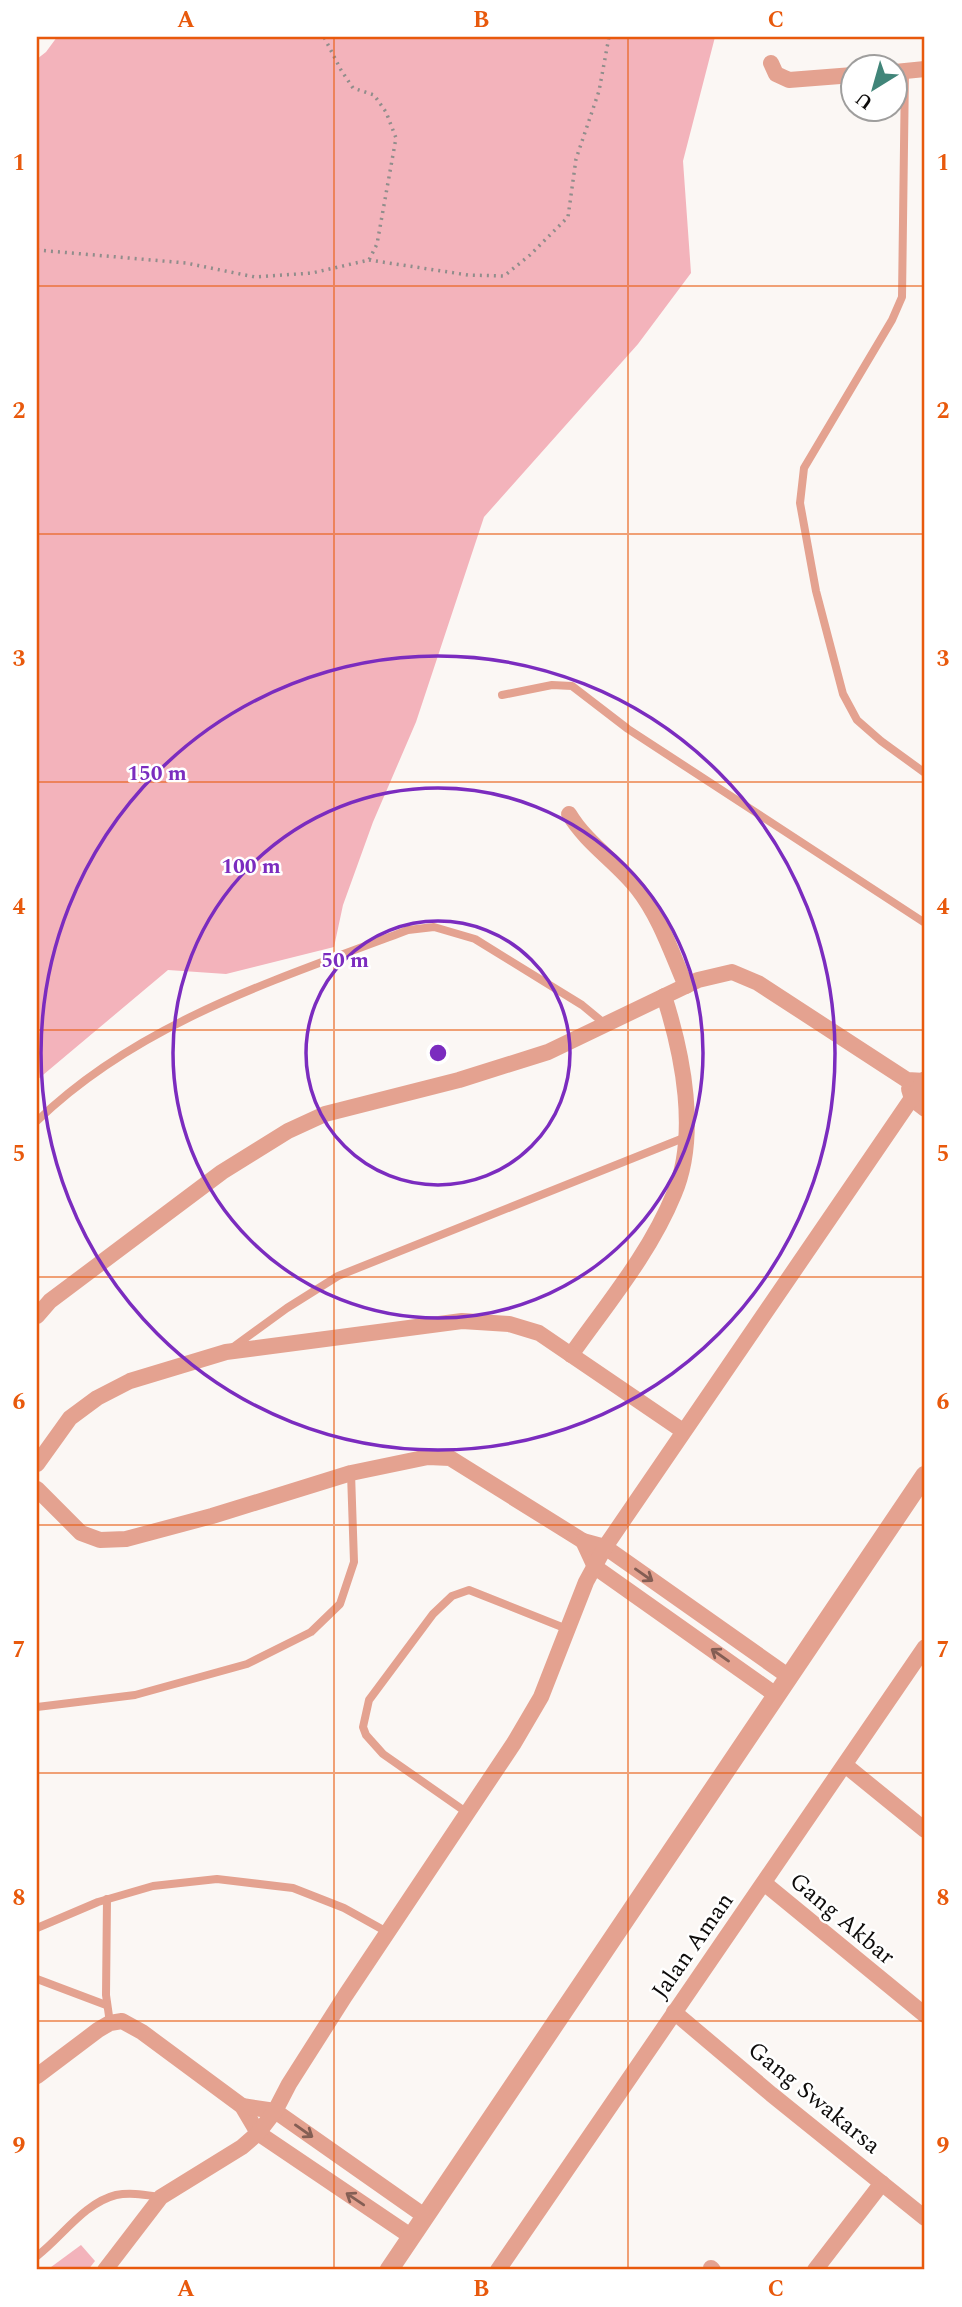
<svg xmlns="http://www.w3.org/2000/svg" width="962" height="2307" viewBox="0 0 962 2307" font-family="Spectral,serif">
<style>
.green{fill:#f3b3bb}
.lines{fill:none;stroke-linecap:round;stroke-linejoin:round}
.path{stroke:#908d8b;stroke-width:3.5;stroke-dasharray:2 5;stroke-linecap:butt}
.service{stroke:#e4a290;stroke-width:8}
.minor{stroke:#e4a290;stroke-width:16}
.tertiary{stroke:#e4a290;stroke-width:19}
.oneway{stroke:#845e54}
.grid{fill:none;stroke:#e8590c;stroke-width:2;stroke-opacity:0.55}
.ring{fill:none;stroke:#7b2cbf;stroke-width:3.5}
.labels{text-anchor:middle;dominant-baseline:central;stroke-width:5;stroke-linejoin:round;paint-order:stroke}
.street-label{font-size:24px;fill:#0e0c0b;stroke:#fff}
.centre{fill:#7b2cbf;stroke:#fff;stroke-width:3.5}
.ring-label{font-size:21px;text-anchor:middle;font-weight:bold;fill:#7b2cbf;stroke:#fff;stroke-width:5;stroke-linejoin:round;paint-order:stroke}
.neatline{fill:none;stroke:#e8590c;stroke-width:2.5}
.grid-label{font-size:23px;text-anchor:middle;font-weight:bold;fill:#e8590c}
</style>
<rect width="100%" height="100%" fill="#fbf7f4"/>
<!-- green -->
<g class="green">
<path d="M57 37H715L683 161 691 273 638 344 484 517 416 722 373 822 343 905 334 947 226 974 168 970 37 1080V59L46 52Z"/>
<path d="M81 2245 95 2261 88 2270H47Z"/>
</g>
<g class="lines">
<!-- path -->
<g class="path">
<path d="M37 250 186 263 255 277 312 273 369 260 377 244 396 138 386 112 374 95 353 88 341 70 324 37"/>
<path d="M369 260 468 275 504 276 530 255 568 217 576 159 599 91 609 37"/>
</g>
<!-- service -->
<g class="service">
<path d="M905 71 902 297 892 320 804 468 800 503 816 591 843 694 857 720 881 741 925 773"/>
<path d="M502 695 552 685 572 686 628 729 925 923"/>
<path d="M37 1121C139 1022 278 979 408 930L434 927 475 939 582 1005 605 1024"/>
<path d="M232 1348 287 1308 338 1276 686 1137"/>
<path d="M37 1707 135 1695 247 1664 311 1632 340 1604 354 1562 351 1473"/>
<path d="M466 1812 383 1754 366 1735 363 1727 369 1700 433 1614 452 1596 469 1590 567 1629"/>
<path d="M107 1899 106 1995 110 2023"/>
<path d="M37 1928 98 1902 153 1886 217 1879 293 1888 344 1908 387 1932"/>
<path d="M37 1979 106 2005"/>
<path d="M37 2256C62 2237 84 2203 116 2195 131 2192 146 2195 161 2197"/>
</g>
<!-- minor -->
<g class="minor">
<path d="M771 63 776 74 789 80 853 75"/>
<path d="M895 72 925 69"/>
<path d="M569 814C587 844 617 862 638 889 660 917 672 954 686 986"/>
<path d="M909 1089 912 1099 925 1109"/>
<path d="M37 1316 50 1301 222 1172 288 1131 325 1114 459 1080 548 1052 698 980 732 972 758 983 907 1080 925 1081"/>
<path d="M571 1355C607 1304 650 1253 674 1194 699 1135 683 1055 664 996"/>
<path d="M37 1464 70 1418 97 1398 130 1381 226 1352 462 1321 509 1324 539 1333 683 1431"/>
<path d="M37 1489 81 1533 100 1540 126 1539 212 1516 351 1473 428 1457 450 1458 583 1541"/>
<path d="M776 1695 595 1567 583 1541 605 1547 788 1676"/>
<path d="M845 1765 925 1830"/>
<path d="M764 1883 925 2015"/>
<path d="M674 2012 771 2094 925 2218"/>
<path d="M37 2076 98 2030 110 2023 122 2021 142 2032 242 2106 258 2133 412 2237"/>
<path d="M242 2106 275 2111 426 2217"/>
<path d="M711 2268 713 2270"/>
<path d="M105 2270 161 2197 242 2147 258 2133 275 2111 289 2084 345 1996 514 1743 541 1697 586 1582 605 1547 925 1079"/>
<path d="M498 2270 925 1647"/>
<path d="M815 2270 882 2183"/>
</g>
<!-- tertiary -->
<path class="tertiary" d="M389 2270 925 1475"/>
</g>
<!-- one-way arrows -->
<defs><path id="oneway-shaft" d="M-6 0H5M1.5-3L5.5 0L1.5 3" fill="none" stroke-width="1.6" stroke-linecap="round" stroke-linejoin="round" transform="scale(1.75)"/></defs>
<g class="oneway">
<use href="#oneway-shaft" transform="translate(644 1575) rotate(35)"/>
<use href="#oneway-shaft" transform="translate(720 1655) rotate(-145)"/>
<use href="#oneway-shaft" transform="translate(304 2131) rotate(35)"/>
<use href="#oneway-shaft" transform="translate(355 2199) rotate(-146)"/>
</g>
<!-- grid -->
<path class="grid" d="M334 37V2270M628 37V2270M37 286H925M37 534H925M37 782H925M37 1030H925M37 1277H925M37 1525H925M37 1773H925M37 2021H925"/>
<!-- distance rings -->
<g class="ring">
<circle cx="438" cy="1053" r="132"/>
<circle cx="438" cy="1053" r="265"/>
<circle cx="438" cy="1053" r="397"/>
</g>
<g class="labels">
<!-- street labels -->
<g class="street-label">
<text transform="translate(842 1919) rotate(40)">Gang Akbar</text>
<text transform="translate(693 1946) rotate(-55)">Jalan Aman</text>
<text transform="translate(814 2098) rotate(39)">Gang Swakarsa</text>
</g>
</g>
<circle cx="438" cy="1053" r="10" class="centre"/>
<g class="ring-label">
<text x="157" y="780">150 m</text>
<text x="251" y="873">100 m</text>
<text x="345" y="967">50 m</text>
</g>
<!-- border -->
<rect width="962" height="2307" fill="none" stroke="#ffffff" stroke-width="77"/>
<!-- north arrow -->
<g transform="translate(874 88) rotate(217)"><circle r="33" fill="#ffffff" stroke="#9f9e9d" stroke-width="2"/>
<path d="M0-5L12 26L0 18L-12 26Z" fill="#418579"/>
<text y="-10" font-size="19" font-weight="bold" text-anchor="middle" fill="#0e0c0b">U</text>
</g>
<rect x="38" y="38" width="885" height="2230" class="neatline"/>
<g class="grid-label">
<text x="186" y="27">A</text>
<text x="481" y="27">B</text>
<text x="776" y="27">C</text>
<text x="19" y="170">1</text>
<text x="943" y="170">1</text>
<text x="19" y="418">2</text>
<text x="943" y="418">2</text>
<text x="19" y="666">3</text>
<text x="943" y="666">3</text>
<text x="19" y="914">4</text>
<text x="943" y="914">4</text>
<text x="19" y="1161">5</text>
<text x="943" y="1161">5</text>
<text x="19" y="1409">6</text>
<text x="943" y="1409">6</text>
<text x="19" y="1657">7</text>
<text x="943" y="1657">7</text>
<text x="19" y="1905">8</text>
<text x="943" y="1905">8</text>
<text x="19" y="2153">9</text>
<text x="943" y="2153">9</text>
<text x="186" y="2296">A</text>
<text x="481" y="2296">B</text>
<text x="776" y="2296">C</text>
</g>
</svg>
